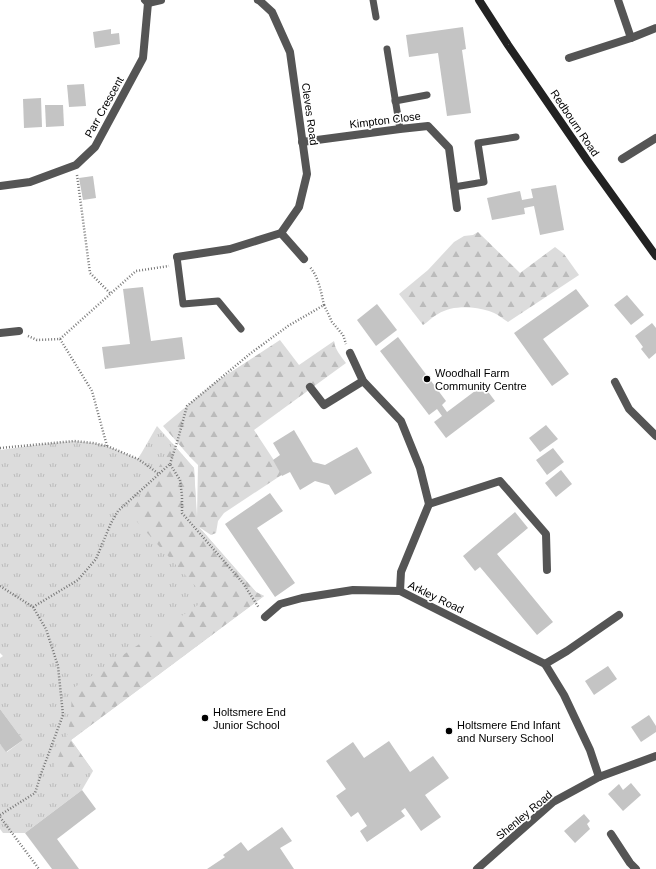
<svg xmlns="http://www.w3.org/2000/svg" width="656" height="869" viewBox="0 0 656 869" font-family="Helvetica,sans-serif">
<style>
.grass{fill:url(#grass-tufts)}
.forest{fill:url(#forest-firs)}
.building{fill:#c4c4c4}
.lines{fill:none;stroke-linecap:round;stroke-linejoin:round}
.path{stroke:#777;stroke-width:2.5;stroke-dasharray:1 2;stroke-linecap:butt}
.service{stroke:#555;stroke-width:7}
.minor{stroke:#555;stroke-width:8}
.tertiary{stroke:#555;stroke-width:8}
.secondary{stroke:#222;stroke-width:8}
.poi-dot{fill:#000;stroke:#fff;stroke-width:1.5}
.labels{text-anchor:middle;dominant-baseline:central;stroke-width:3.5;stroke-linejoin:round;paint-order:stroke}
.street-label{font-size:11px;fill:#000;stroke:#fff}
.poi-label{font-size:11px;fill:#000;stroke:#fff;text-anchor:start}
</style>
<defs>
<pattern id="grass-tufts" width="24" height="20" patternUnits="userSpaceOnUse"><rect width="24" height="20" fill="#dcdcdc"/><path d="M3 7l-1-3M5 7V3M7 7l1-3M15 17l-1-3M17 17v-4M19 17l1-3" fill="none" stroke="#bbb"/></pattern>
<pattern id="forest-firs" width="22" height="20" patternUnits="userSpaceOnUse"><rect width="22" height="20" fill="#dcdcdc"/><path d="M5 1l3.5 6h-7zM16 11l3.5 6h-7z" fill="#bbb"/></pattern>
</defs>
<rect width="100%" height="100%" fill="#fff"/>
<!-- grass -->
<path class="grass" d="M157 426 194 468 197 525 256 592 264 596 71 740 93 771 82 790 25 833H3L0 829V744L7 752 23 740 0 709V658L3 656 0 653V450L43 444 74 441 93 443 107 446 138 459Z"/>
<!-- forest -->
<g class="forest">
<path d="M478 232 520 273 555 247 564 254 579 275 508 322C502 318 496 313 489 311 473 306 452 305 438 314 432 317 428 322 423 325L399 294 428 270 454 242 464 236 473 235Z"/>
<path d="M280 340 299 365 334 341C335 350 341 356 346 363L254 430 283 474 224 513 218 521 216 533 211 535 199 527 256 592 264 596 71 740 93 771 54 767 68 733 71 712 72 689 207 599 130 514 173 444 194 468 197 517 198 465 190 457 163 426 214 383Z"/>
</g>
<!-- building -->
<g class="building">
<path d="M463 27 466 49 462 50 471 113 447 116 438 53 409 57 406 35Z"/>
<path d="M111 29V34L119 33 120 44 95 48 93 32Z"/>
<path d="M84 84 86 106 69 107 67 85Z"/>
<path d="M41 98 42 127 24 128 23 99Z"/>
<path d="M45 105H63L64 126 46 127Z"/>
<path d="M93 176 96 198 83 200 79 178Z"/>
<path d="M556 185 564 230 540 235 534 206 524 208 525 214 492 220 487 198 520 191 522 200 533 198 531 189Z"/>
<path d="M143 287 151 341 182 337 185 359 105 369 102 347 130 344 123 289Z"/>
<path d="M576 289 589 306 543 339 569 374 552 386 514 333Z"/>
<path d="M627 295 644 315 631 325 614 305Z"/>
<path d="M377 304 397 330 376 346 357 320Z"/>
<path d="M652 323 656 328V353L649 359 641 349 643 347 635 336Z"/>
<path d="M398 337 446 401 442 405 447 412 483 385 495 401 446 438 434 422 442 416 437 409 429 415 380 351Z"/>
<path d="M546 425 558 439 540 452 529 438Z"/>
<path d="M294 430 313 462 325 465 357 447 372 473 335 495 329 485 315 481 300 490 290 472 282 476 273 460 280 455 273 443Z"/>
<path d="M553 448 564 462 547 475 536 460Z"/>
<path d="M561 470 572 484 556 497 545 483Z"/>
<path d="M270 493 283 511 257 528 295 583 275 597 225 524Z"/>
<path d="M515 512 528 528 497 554 553 622 537 635 480 567 475 571 463 556Z"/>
<path d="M608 666 617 679 594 695 585 681Z"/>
<path d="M0 709 23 740 6 752 0 744Z"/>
<path d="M649 715 656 726V732L641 742 631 727Z"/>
<path d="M389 741 410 772 433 756 449 778 425 795 441 817 421 831 405 808 401 811 405 816 367 842 360 831 367 826 358 812 351 817 336 796 346 789 326 761 353 742 364 758Z"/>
<path d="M631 783 641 795 623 811 608 794 619 784 623 790Z"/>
<path d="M82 790 96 809 57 839 79 869H52L25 833Z"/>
<path d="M584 814 590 821 587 824 590 829 575 843 564 831Z"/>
<path d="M282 827 292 841 280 848 294 869H207L225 857 223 855 241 842 248 851Z"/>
</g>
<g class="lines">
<!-- path -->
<g class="path">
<path d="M77 175 90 273 111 294"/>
<path d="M324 305 332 322 343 335 346 344"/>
<path d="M28 336 37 340 60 339 136 271 169 266"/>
<path d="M60 339 92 391 107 446"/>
<path d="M0 448 74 441 93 443 107 446 138 459 159 474"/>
<path d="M170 464 178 439 187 406 251 353 288 326 324 305C321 292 319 278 310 267"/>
<path d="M0 586 33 607 46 629 58 666 63 715 41 774 35 793 0 815"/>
<path d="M33 607 78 580 96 559 111 523 118 511 170 464 180 480 182 496V513L243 583 259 608"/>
<path d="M0 817 39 869"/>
</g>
<!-- service -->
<g class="service">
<path d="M373 0 376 17"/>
<path d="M387 49 400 129"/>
<path d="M395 101 427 95"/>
<path d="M454 187 484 182 478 143 516 137"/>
<path d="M177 257 183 304 218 301 241 329"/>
</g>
<!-- minor -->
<g class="minor">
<path d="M618 0 631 38"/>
<path d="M148 3 161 0"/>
<path d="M569 58 631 38 656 28"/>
<path d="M302 142 400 129 428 126 449 148 457 208"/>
<path d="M622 159 656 138"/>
<path d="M0 186 30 182 76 165 95 147 143 58 148 3 145 0"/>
<path d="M281 233 304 259"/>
<path d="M177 257 230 249 281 233 299 207 307 174 290 52 272 12 260 1 258 0"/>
<path d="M0 333 19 331"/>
<path d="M350 353 363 381 401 421 420 468 429 504 401 572 400 591"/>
<path d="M615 382 629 409 656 436"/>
<path d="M310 387 324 405 363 381"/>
<path d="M429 504 500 481 546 534 547 570"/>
<path d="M265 617 280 604 302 598 353 590 400 591 545 664 564 695 590 750 599 777"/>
<path d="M545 664 567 651 619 615"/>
<path d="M611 834 630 863 636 869"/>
</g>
<!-- tertiary -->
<path class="tertiary" d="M477 869 553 802 599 777 656 756"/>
<!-- secondary -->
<path class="secondary" d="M479 0 508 45 587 160 656 256"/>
</g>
<!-- markers -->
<g class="poi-dot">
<circle cx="427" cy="379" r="4"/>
<circle cx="205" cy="718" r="4"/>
<circle cx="449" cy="731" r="4"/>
</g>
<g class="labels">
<!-- street labels -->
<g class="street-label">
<text transform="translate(104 107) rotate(-61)">Parr Crescent</text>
<text transform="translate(310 114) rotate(82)">Cleves Road</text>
<text transform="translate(385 120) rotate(-7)">Kimpton Close</text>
<text transform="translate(575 123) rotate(56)">Redbourn Road</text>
<text transform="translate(436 597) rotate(26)">Arkley Road</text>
<text transform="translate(524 815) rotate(-40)">Shenley Road</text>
</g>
<!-- poi labels -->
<g class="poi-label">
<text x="435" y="373">Woodhall Farm<tspan x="435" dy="13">Community Centre</tspan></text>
<text x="213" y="712">Holtsmere End<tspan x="213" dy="13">Junior School</tspan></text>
<text x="457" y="725">Holtsmere End Infant<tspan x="457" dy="13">and Nursery School</tspan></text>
</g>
</g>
</svg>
